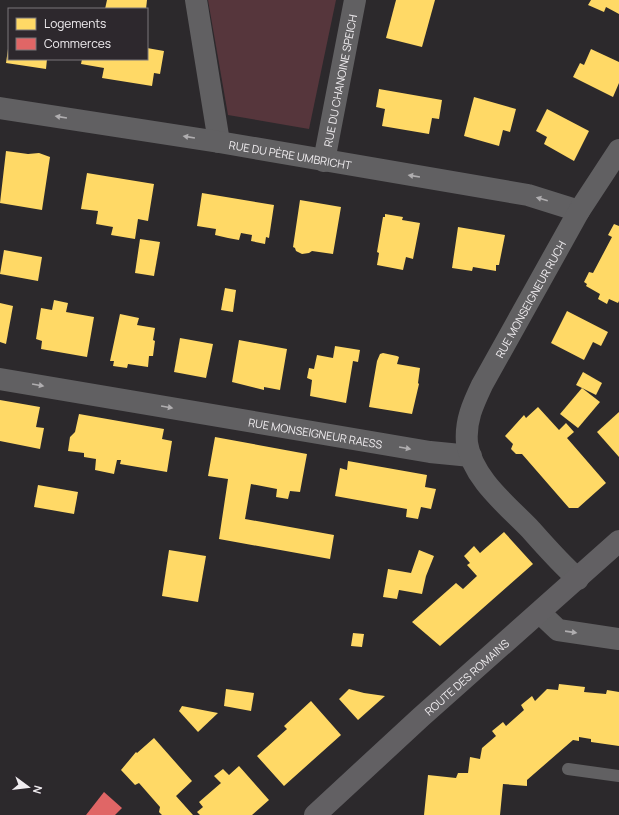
<svg xmlns="http://www.w3.org/2000/svg" width="619" height="815" viewBox="0 0 619 815" font-family="Manrope,sans-serif">
<style>
.green{fill:#56363c}
.homes{fill:#ffd966}
.shops{fill:#e06666}
.lines{fill:none;stroke-linecap:round;stroke-linejoin:round}
.service{stroke:#616062;stroke-width:12}
.minor{stroke:#616062;stroke-width:22}
.primary{stroke:#626063;stroke-width:22}
.oneway{fill:#b0aeb0}
.labels{text-anchor:middle;dominant-baseline:central;stroke-width:4;stroke-linejoin:round;paint-order:stroke}
.street-label{font-size:11px;fill:#f0edf0;stroke:#2d282d}
</style>
<rect width="100%" height="100%" fill="#2c292c"/>
<!-- green -->
<path class="green" d="M208 0H336L309 129 228 115Z"/>
<!-- homes -->
<g class="homes">
<path d="M107 0H147L146 9H105Z"/>
<path d="M396 0H435L422 47 386 38Z"/>
<path d="M591 0H619V14L606 7 604 12 588 5Z"/>
<path d="M147 48 164 51 160 74 154 73 152 86 102 78 104 68 81 64 82 59H147Z"/>
<path d="M8 49 9 59H47L46 69 6 63Z"/>
<path d="M591 49 619 62V83L613 97 573 77 580 63 584 65Z"/>
<path d="M379 89 442 100 439 119 432 118 429 134 382 126 385 109 376 107Z"/>
<path d="M474 97 516 109 510 132 503 130 499 146 464 136Z"/>
<path d="M547 109 589 131 574 161 544 144 547 137 536 131Z"/>
<path d="M6 151 28 154 39 153 50 157 42 210 0 203Z"/>
<path d="M87 173 154 184 148 221 138 219 135 239 111 235 113 227 96 224 98 211 81 209Z"/>
<path d="M202 193 274 205 269 238 266 237 265 244 251 241 252 235 241 233 239 240 228 238 215 235 216 229 197 226Z"/>
<path d="M300 200 341 207 333 254 312 251 309 253 302 254 296 251 295 248 293 247Z"/>
<path d="M385 214 403 217 402 220 420 223 413 259 406 257 403 270 377 265 379 253 377 252 383 217H385Z"/>
<path d="M614 224 619 226V301L618 303 609 299 607 304 598 299 600 294 586 286 587 284 584 282 589 272 593 273 612 237 608 235Z"/>
<path d="M458 227 505 235 499 265H496V271L473 267 472 271 452 268Z"/>
<path d="M140 239 160 242 154 276 135 273Z"/>
<path d="M4 250 42 257 38 281 0 274Z"/>
<path d="M225 288 236 290 233 312 221 310Z"/>
<path d="M54 300 68 303 66 312 94 317 87 357 41 349 42 341 36 339 41 308 52 310Z"/>
<path d="M0 303 13 306 6 344 0 342Z"/>
<path d="M567 311 608 332 601 346 593 342 584 360 551 343Z"/>
<path d="M120 314 139 318 137 325 155 328 153 340 155 341 153 356H149L148 367 128 364 127 368 113 366 114 361H110Z"/>
<path d="M180 338 213 344 206 378 174 372Z"/>
<path d="M239 340 287 349 280 390 264 387V390L232 382Z"/>
<path d="M335 346 360 350 358 362 353 361 346 403 310 396 312 380 307 378 309 368 314 369 317 355 333 358Z"/>
<path d="M383 353 397 356 399 357 397 364 420 368 418 383 419 384 412 414 369 407 377 361 380 354Z"/>
<path d="M583 372 602 383 596 395 576 385Z"/>
<path d="M582 388 600 402 578 428 560 414Z"/>
<path d="M0 400 40 407 36 427 44 428 40 449 0 441Z"/>
<path d="M538 407 559 430 566 423 574 432 567 438 606 483 578 508H569L522 454H516L511 449 513 444 505 436 524 415 526 418Z"/>
<path d="M619 412V457L597 432Z"/>
<path d="M79 414 164 429 162 439 172 441 167 472 120 464 121 460H117L114 474 95 470 96 459 84 457V453L68 451 70 437 75 432Z"/>
<path d="M215 437 307 454 300 492 290 491 288 499 276 497 277 489 251 484 245 519 334 535 330 559 219 539 228 479 208 476Z"/>
<path d="M348 461 427 475 425 487 436 489 431 509 421 507 418 519 406 517 407 509 335 496 340 468 347 470Z"/>
<path d="M38 485 78 492 74 514 34 507Z"/>
<path d="M504 532 533 564 440 646 412 622 456 583 463 589 477 576 467 565 470 563 464 556 474 546 480 553Z"/>
<path d="M169 550 206 556 198 602 162 596Z"/>
<path d="M419 550 434 556 426 576 422 594 399 590 397 599 383 597 388 569 411 573Z"/>
<path d="M353 633 364 634 362 647 351 646Z"/>
<path d="M559 684 585 687 584 692 606 694 607 690 619 692V746L591 742V739L579 737V741L573 740 527 780V786L503 784 500 815H424L428 775 456 778 458 773H468L470 757 480 759 482 748 496 736 492 731 503 722 506 726 524 710 521 705 532 696 535 701 547 689 558 690Z"/>
<path d="M226 689 254 693 251 711 224 706Z"/>
<path d="M349 689 364 693 385 696 358 720 339 699Z"/>
<path d="M311 701 341 735 284 786 257 756 287 729 284 726Z"/>
<path d="M182 706 218 713 198 732 179 711Z"/>
<path d="M154 738 192 781 176 796 193 815H162L159 812 160 807 139 783 135 785 121 770 136 752 137 753Z"/>
<path d="M239 766 269 800 252 815H200L197 812 203 807 199 802 221 783 214 776 223 769 229 775Z"/>
</g>
<!-- shops -->
<path class="shops" d="M104 792 122 808 115 815H86Z"/>
<g class="lines">
<!-- service -->
<path class="service" d="M568 769 619 776"/>
<!-- minor -->
<g class="minor">
<path d="M196 0 219 142"/>
<path id="s1" d="M0 108 219 142 528 195 579 211"/>
<path id="s2" d="M324 161 355 0"/>
<path id="s3" d="M0 379 430 452 471 456"/>
<path id="s4" d="M578 579C561 564 546 547 531 530 508 506 472 478 467 443 465 421 473 404 482 385L579 211 619 150"/>
<path d="M540 613 558 630 619 639"/>
</g>
<!-- primary -->
<path class="primary" id="s5" d="M315 815 421 717 619 541"/>
</g>
<!-- one-way arrows -->
<defs><path id="oneway-solid" d="M-6-.8H1V-3.2L6.5 0L1 3.2V.8H-6Z"/></defs>
<g class="oneway">
<use href="#oneway-solid" transform="translate(61 117) rotate(-171)"/>
<use href="#oneway-solid" transform="translate(189 137) rotate(-171)"/>
<use href="#oneway-solid" transform="translate(414 176) rotate(-171)"/>
<use href="#oneway-solid" transform="translate(542 199) rotate(-164)"/>
<use href="#oneway-solid" transform="translate(38 385) rotate(10)"/>
<use href="#oneway-solid" transform="translate(167 407) rotate(10)"/>
<use href="#oneway-solid" transform="translate(405 448) rotate(10)"/>
<use href="#oneway-solid" transform="translate(571 632) rotate(8)"/>
</g>
<g class="labels">
<!-- street labels -->
<g class="street-label">
<text stroke="none"><textPath href="#s2" startOffset="82">RUE DU CHANOINE SPEICH</textPath></text>
<text stroke="none"><textPath href="#s1" startOffset="294">RUE DU PÈRE UMBRICHT</textPath></text>
<text stroke="none"><textPath href="#s4" startOffset="337">RUE MONSEIGNEUR RUCH</textPath></text>
<text stroke="none"><textPath href="#s3" startOffset="320">RUE MONSEIGNEUR RAESS</textPath></text>
<text stroke="none"><textPath href="#s5" startOffset="205">ROUTE DES ROMAINS</textPath></text>
</g>
</g>
<!-- legend -->
<rect x="8" y="8" width="140" height="52" fill="#2d282d" stroke="#7b777b"/>
<rect x="16" y="18" width="20" height="12" fill="#ffd966" stroke="#7b777b"/>
<text x="44" y="28" font-size="12" fill="#f0edf0">Logements</text>
<rect x="16" y="38" width="20" height="12" fill="#e06666" stroke="#7b777b"/>
<text x="44" y="48" font-size="12" fill="#f0edf0">Commerces</text>
<!-- north arrow -->
<g transform="translate(28 787) rotate(105)" stroke="#2d282d" stroke-width="3" paint-order="stroke">
<path d="M0-3L7 15L0 10L-7 15Z" fill="#f0edf0"/>
<text y="-6" font-size="11" font-weight="bold" text-anchor="middle" fill="#f0edf0">N</text>
</g>
</svg>
